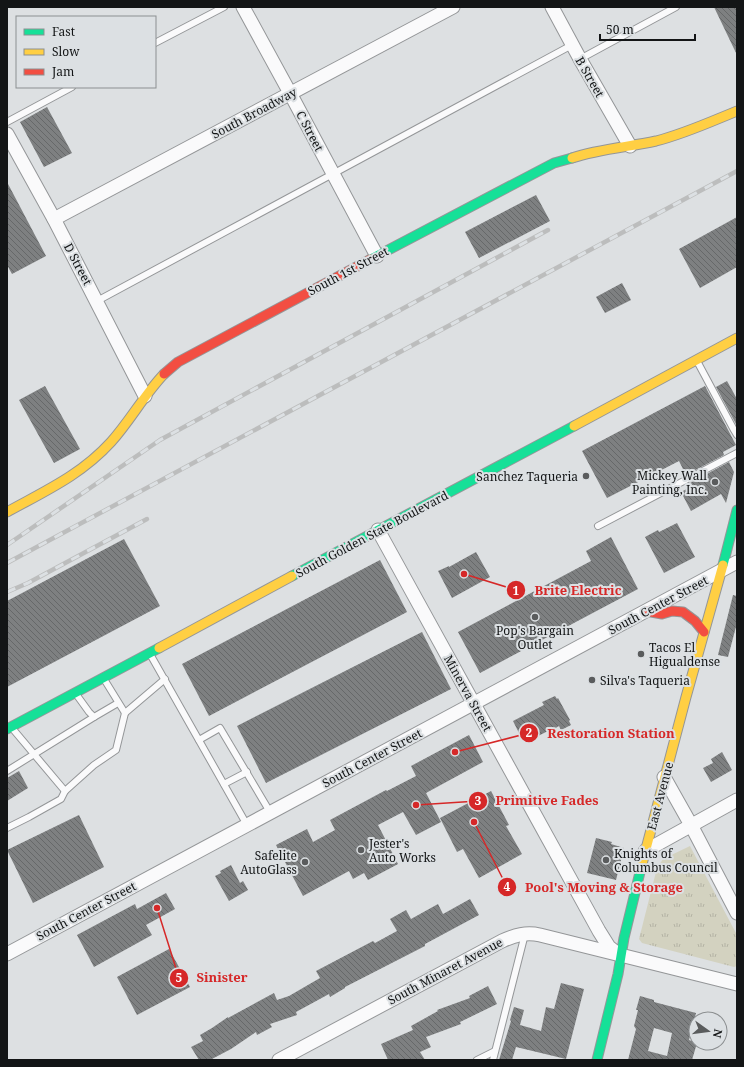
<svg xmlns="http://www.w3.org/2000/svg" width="744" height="1067" viewBox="0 0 744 1067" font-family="'Noto Serif',serif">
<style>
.grass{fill:url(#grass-tufts)}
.building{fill:url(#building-back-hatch);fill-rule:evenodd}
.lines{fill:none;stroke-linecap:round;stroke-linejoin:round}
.lane-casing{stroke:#949698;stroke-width:8}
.street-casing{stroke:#949698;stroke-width:15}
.fast-casing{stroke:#949698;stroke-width:11}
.slow-casing{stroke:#949698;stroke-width:11}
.jam-casing{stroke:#949698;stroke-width:11}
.lane{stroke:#fafafb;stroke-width:6}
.street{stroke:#fafafb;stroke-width:13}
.fast{stroke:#16e098;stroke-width:9}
.slow{stroke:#ffcf43;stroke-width:9}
.jam{stroke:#f24e42;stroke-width:9}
.rail-casing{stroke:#bcbdbd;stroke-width:4.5}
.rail{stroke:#dce0e3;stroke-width:3;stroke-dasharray:9;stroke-linecap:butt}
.poi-dot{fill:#5a5c5d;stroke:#dce0e3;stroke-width:1.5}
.labels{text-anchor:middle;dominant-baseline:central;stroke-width:4;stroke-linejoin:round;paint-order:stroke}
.street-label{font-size:12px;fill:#131516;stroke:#dce0e3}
.poi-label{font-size:12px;fill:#131516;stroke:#dce0e3;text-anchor:start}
.leader{fill:none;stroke:#d62828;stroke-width:1.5}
.callout-dot{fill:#d62828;stroke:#dce0e3;stroke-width:1.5}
.mark-label{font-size:12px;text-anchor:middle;font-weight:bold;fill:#fff}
.callout-label{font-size:13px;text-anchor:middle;font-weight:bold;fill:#d62828;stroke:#dce0e3;stroke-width:4;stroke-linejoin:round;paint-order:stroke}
</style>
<defs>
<pattern id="grass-tufts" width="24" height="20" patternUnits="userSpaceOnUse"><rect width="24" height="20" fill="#d3d2c0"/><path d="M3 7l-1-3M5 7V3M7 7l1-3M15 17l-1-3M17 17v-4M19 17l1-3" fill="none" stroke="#b4b3a4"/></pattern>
<pattern id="building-back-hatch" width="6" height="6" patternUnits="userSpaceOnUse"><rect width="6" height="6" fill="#7e8081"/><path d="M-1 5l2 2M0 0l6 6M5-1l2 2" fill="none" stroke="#666869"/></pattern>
</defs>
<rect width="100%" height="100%" fill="#dde0e2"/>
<!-- grass -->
<path class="grass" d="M690 846 737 935V966L734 967 642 943 639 939 657 868 663 859Z"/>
<!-- building -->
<g class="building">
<path d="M714 7H737V55Z"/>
<path d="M47 107 72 153 44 167 20 122Z"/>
<path d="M7 182 46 256 12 274 7 265Z"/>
<path d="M536 195 550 221 479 258 465 232Z"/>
<path d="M737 217V267L700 288 679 249Z"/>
<path d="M622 283 631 300 605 313 596 297Z"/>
<path d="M727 381 737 399V424H736L716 387Z"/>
<path d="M45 386 80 449 54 463 19 400Z"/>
<path d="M705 386 736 445 723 452 724 455 686 475 679 461 607 498 582 451Z"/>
<path d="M729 462 734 472 726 503 721 494 691 511 681 492 692 486 690 483Z"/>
<path d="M677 523 695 557 664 573 645 537 658 530 659 532Z"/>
<path d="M611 537 638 589 480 673 458 632 591 561 586 551Z"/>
<path d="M124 539 160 606 7 687V601Z"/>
<path d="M476 552 490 577 452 598 438 571 449 566V567Z"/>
<path d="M380 560 407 612 209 716 182 664Z"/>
<path d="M733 595 737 596V623L728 657 718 655Z"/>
<path d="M422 632 451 689 266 783 237 726Z"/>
<path d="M555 696 557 699 558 698 570 720 569 721 571 725 561 730 559 726 554 729V728L532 739 530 734 522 739 513 721 544 705 542 702Z"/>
<path d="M469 735 483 762 426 793 441 822 416 835 403 812 378 825 398 864 368 880 364 873 353 879 349 871 303 896 276 845 307 829 313 842 335 830 330 820 386 790 387 791 416 776 411 766Z"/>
<path d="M722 752 732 770 711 782 703 768 713 763 711 759Z"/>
<path d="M19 771 28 788 7 801V778Z"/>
<path d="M491 791 509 825 506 826 522 854 479 878 463 849 457 852 440 818Z"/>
<path d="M79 815 104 867 33 903 7 850Z"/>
<path d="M596 838 612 842 611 844 624 848 616 880 587 873Z"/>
<path d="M231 865 240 883 243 881 248 890 229 901 215 876 221 873 220 871Z"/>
<path d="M166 893 175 909 146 925 152 935 94 967 77 935 135 904 137 909Z"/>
<path d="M470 899 479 915 425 944V946L345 987V988L330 997 329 994 296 1012 297 1015 270 1024 272 1027 257 1035 256 1032 231 1049 210 1060H199L191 1047 203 1041 200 1035 212 1028 228 1017V1018L274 993 277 1000 289 996 320 978 316 971 373 941 375 943 397 931 390 919 406 910 411 919 438 904 443 914Z"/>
<path d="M169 949 190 987 137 1015 117 977Z"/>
<path d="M561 983 584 989 566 1059 516 1047 512 1060H499L511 1021 510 1020 514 1007 524 1010 520 1025 541 1031 546 1007 554 1009Z"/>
<path d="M488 986 497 1004 460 1022 461 1024 426 1037 431 1047 420 1052 425 1060H388L381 1044 413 1030 411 1026 438 1011 437 1010 470 998 469 996Z"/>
<path d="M640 996 654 1000V1002L696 1013 689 1040 697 1043 692 1060H628L636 1029 634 1026 638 1010H636ZM654 1028 672 1033 667 1056 648 1051Z"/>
</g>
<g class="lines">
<defs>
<g id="lane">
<path d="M155 43 224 7"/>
<path d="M580 59 676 7"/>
<path d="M7 122 72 87"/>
<path d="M97 301 572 45"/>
<path d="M697 361 734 430 737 435"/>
<path d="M598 526 737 453"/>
<path d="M150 654 247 825"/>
<path d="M104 679 125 713"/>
<path d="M76 694 89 712 94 717 118 703"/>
<path d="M12 728 65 791 94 765 116 750 125 713 165 679"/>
<path d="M199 740 220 728 270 812"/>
<path d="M7 771 94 717"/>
<path d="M224 784 247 772"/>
<path d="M7 828 29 817 61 799 65 791"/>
<path d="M477 1060 495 1051"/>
<path d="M493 1060 525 934"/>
</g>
<g id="street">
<path d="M243 7 290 93 377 256"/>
<path d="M552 7 580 59 630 146"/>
<path d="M7 134 54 219 145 396"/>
<path d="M54 219 453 7"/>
<path d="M378 530 599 931 609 947 618 954"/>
<path d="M664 777 691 825 737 913"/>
<path d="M645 851 737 800"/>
<path d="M7 954 737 562"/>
<path d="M279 1060 502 941C515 935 526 932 540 935L737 984"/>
</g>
<g id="fast">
<path d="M371 259 554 163 572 158"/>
<path d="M723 565 737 510"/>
<path d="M292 576 574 426"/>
<path d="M7 729 159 648"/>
<path d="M597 1060 618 974 624 938 642 864"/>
</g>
<g id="slow">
<path d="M572 158C599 149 628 147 656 141 684 134 710 122 737 111"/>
<path d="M574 426 737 338"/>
<path d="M7 512C45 491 81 475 111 442 130 421 144 395 164 374"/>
<path d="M159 648 292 576"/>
<path d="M642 864 686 697 723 565"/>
</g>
<g id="jam">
<path d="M164 374 178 362 371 259"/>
<path d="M646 611 662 614 672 611 683 612 695 621 704 632"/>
</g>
</defs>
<!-- lane casing -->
<use href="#lane" class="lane-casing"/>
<!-- street casing -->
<use href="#street" class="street-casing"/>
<!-- fast casing -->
<use href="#fast" class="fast-casing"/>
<!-- slow casing -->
<use href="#slow" class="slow-casing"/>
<!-- jam casing -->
<use href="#jam" class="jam-casing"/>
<!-- lane -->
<use href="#lane" class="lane"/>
<!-- street -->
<use href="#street" class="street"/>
<!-- fast -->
<use href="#fast" class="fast"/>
<!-- slow -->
<use href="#slow" class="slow"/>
<!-- jam -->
<use href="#jam" class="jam"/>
<defs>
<g id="rail">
<path d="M7 545 160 440 548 230"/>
<path d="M7 563 737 171"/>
<path d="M7 592 28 583 147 519"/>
</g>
</defs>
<!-- rail casing -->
<use href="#rail" class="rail-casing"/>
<!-- rail -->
<use href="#rail" class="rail"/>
</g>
<!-- markers -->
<g class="poi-dot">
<circle cx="586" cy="476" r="4"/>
<circle cx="715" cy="482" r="4"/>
<circle cx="535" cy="617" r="4"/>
<circle cx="641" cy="654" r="4"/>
<circle cx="592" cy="680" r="4"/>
<circle cx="361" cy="850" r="4"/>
<circle cx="606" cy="860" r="4"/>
<circle cx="305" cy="862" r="4"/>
</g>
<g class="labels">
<!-- street labels -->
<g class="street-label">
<text transform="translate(590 77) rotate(60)">B Street</text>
<text transform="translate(254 113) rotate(-28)">South Broadway</text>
<text transform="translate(310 131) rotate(62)">C Street</text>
<text transform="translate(78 264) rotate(62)">D Street</text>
<text transform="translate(348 271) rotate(-28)">South 1st Street</text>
<text transform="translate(372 534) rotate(-28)">South Golden State Boulevard</text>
<text transform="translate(658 605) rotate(-28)">South Center Street</text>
<text transform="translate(468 693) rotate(61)">Minerva Street</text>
<text transform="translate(372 758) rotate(-28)">South Center Street</text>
<text transform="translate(660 796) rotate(-75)">East Avenue</text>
<text transform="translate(86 911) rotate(-28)">South Center Street</text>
<text transform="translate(445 971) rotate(-28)">South Minaret Avenue</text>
</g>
<!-- poi labels -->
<g class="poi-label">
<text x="707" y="475" text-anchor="end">Mickey Wall<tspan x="707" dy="14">Painting, Inc.</tspan></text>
<text x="578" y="476" text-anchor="end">Sanchez Taqueria</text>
<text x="535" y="630" text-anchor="middle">Pop's Bargain<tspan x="535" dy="14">Outlet</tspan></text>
<text x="649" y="647">Tacos El<tspan x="649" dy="14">Higualdense</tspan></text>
<text x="600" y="680">Silva's Taqueria</text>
<text x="369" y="843">Jester's<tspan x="369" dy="14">Auto Works</tspan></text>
<text x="614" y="853">Knights of<tspan x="614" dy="14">Columbus Council</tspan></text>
<text x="297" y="855" text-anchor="end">Safelite<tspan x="297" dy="14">AutoGlass</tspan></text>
</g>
</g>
<!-- callouts -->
<path class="leader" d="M464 574L516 590M455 752L529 733M416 805L478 801M474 822L507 887M157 908L179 978"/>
<g class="callout-dot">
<circle cx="464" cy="574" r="4"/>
<circle cx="455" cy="752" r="4"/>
<circle cx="416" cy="805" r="4"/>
<circle cx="474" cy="822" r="4"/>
<circle cx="157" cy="908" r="4"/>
<circle cx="516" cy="590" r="10"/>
<circle cx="529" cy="733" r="10"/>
<circle cx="478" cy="801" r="10"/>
<circle cx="507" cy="887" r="10"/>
<circle cx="179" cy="978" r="10"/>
</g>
<g class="mark-label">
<text x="516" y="595">1</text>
<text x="529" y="737">2</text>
<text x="478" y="805">3</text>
<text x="507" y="891">4</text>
<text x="179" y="982">5</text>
</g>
<g class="callout-label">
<text x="578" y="595">Brite Electric</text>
<text x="611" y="738">Restoration Station</text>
<text x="547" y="805">Primitive Fades</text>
<text x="604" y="892">Pool's Moving &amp; Storage</text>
<text x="222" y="982">Sinister</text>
</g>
<!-- border -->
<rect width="744" height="1067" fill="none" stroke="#131516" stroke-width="16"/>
<!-- legend -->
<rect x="16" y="16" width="140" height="72" fill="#dce0e3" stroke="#8c8f91"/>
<rect x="24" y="29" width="20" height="6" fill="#16e098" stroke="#8c8f91"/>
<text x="52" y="36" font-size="12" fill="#131516">Fast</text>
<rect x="24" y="49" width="20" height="6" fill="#ffcf43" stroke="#8c8f91"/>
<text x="52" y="56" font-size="12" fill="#131516">Slow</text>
<rect x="24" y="69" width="20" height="6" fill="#f24e42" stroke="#8c8f91"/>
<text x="52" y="76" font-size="12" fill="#131516">Jam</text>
<!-- north arrow -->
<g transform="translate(708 1031) rotate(104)"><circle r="19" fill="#dce0e3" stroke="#8c8f91"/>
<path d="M0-3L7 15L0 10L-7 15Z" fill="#5a5c5d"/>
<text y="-6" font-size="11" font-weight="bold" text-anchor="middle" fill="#131516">N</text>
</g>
<!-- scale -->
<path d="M600 34v6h95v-6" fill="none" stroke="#131516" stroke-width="2"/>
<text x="606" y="34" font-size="12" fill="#131516" stroke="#dce0e3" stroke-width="3" paint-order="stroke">50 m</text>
</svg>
